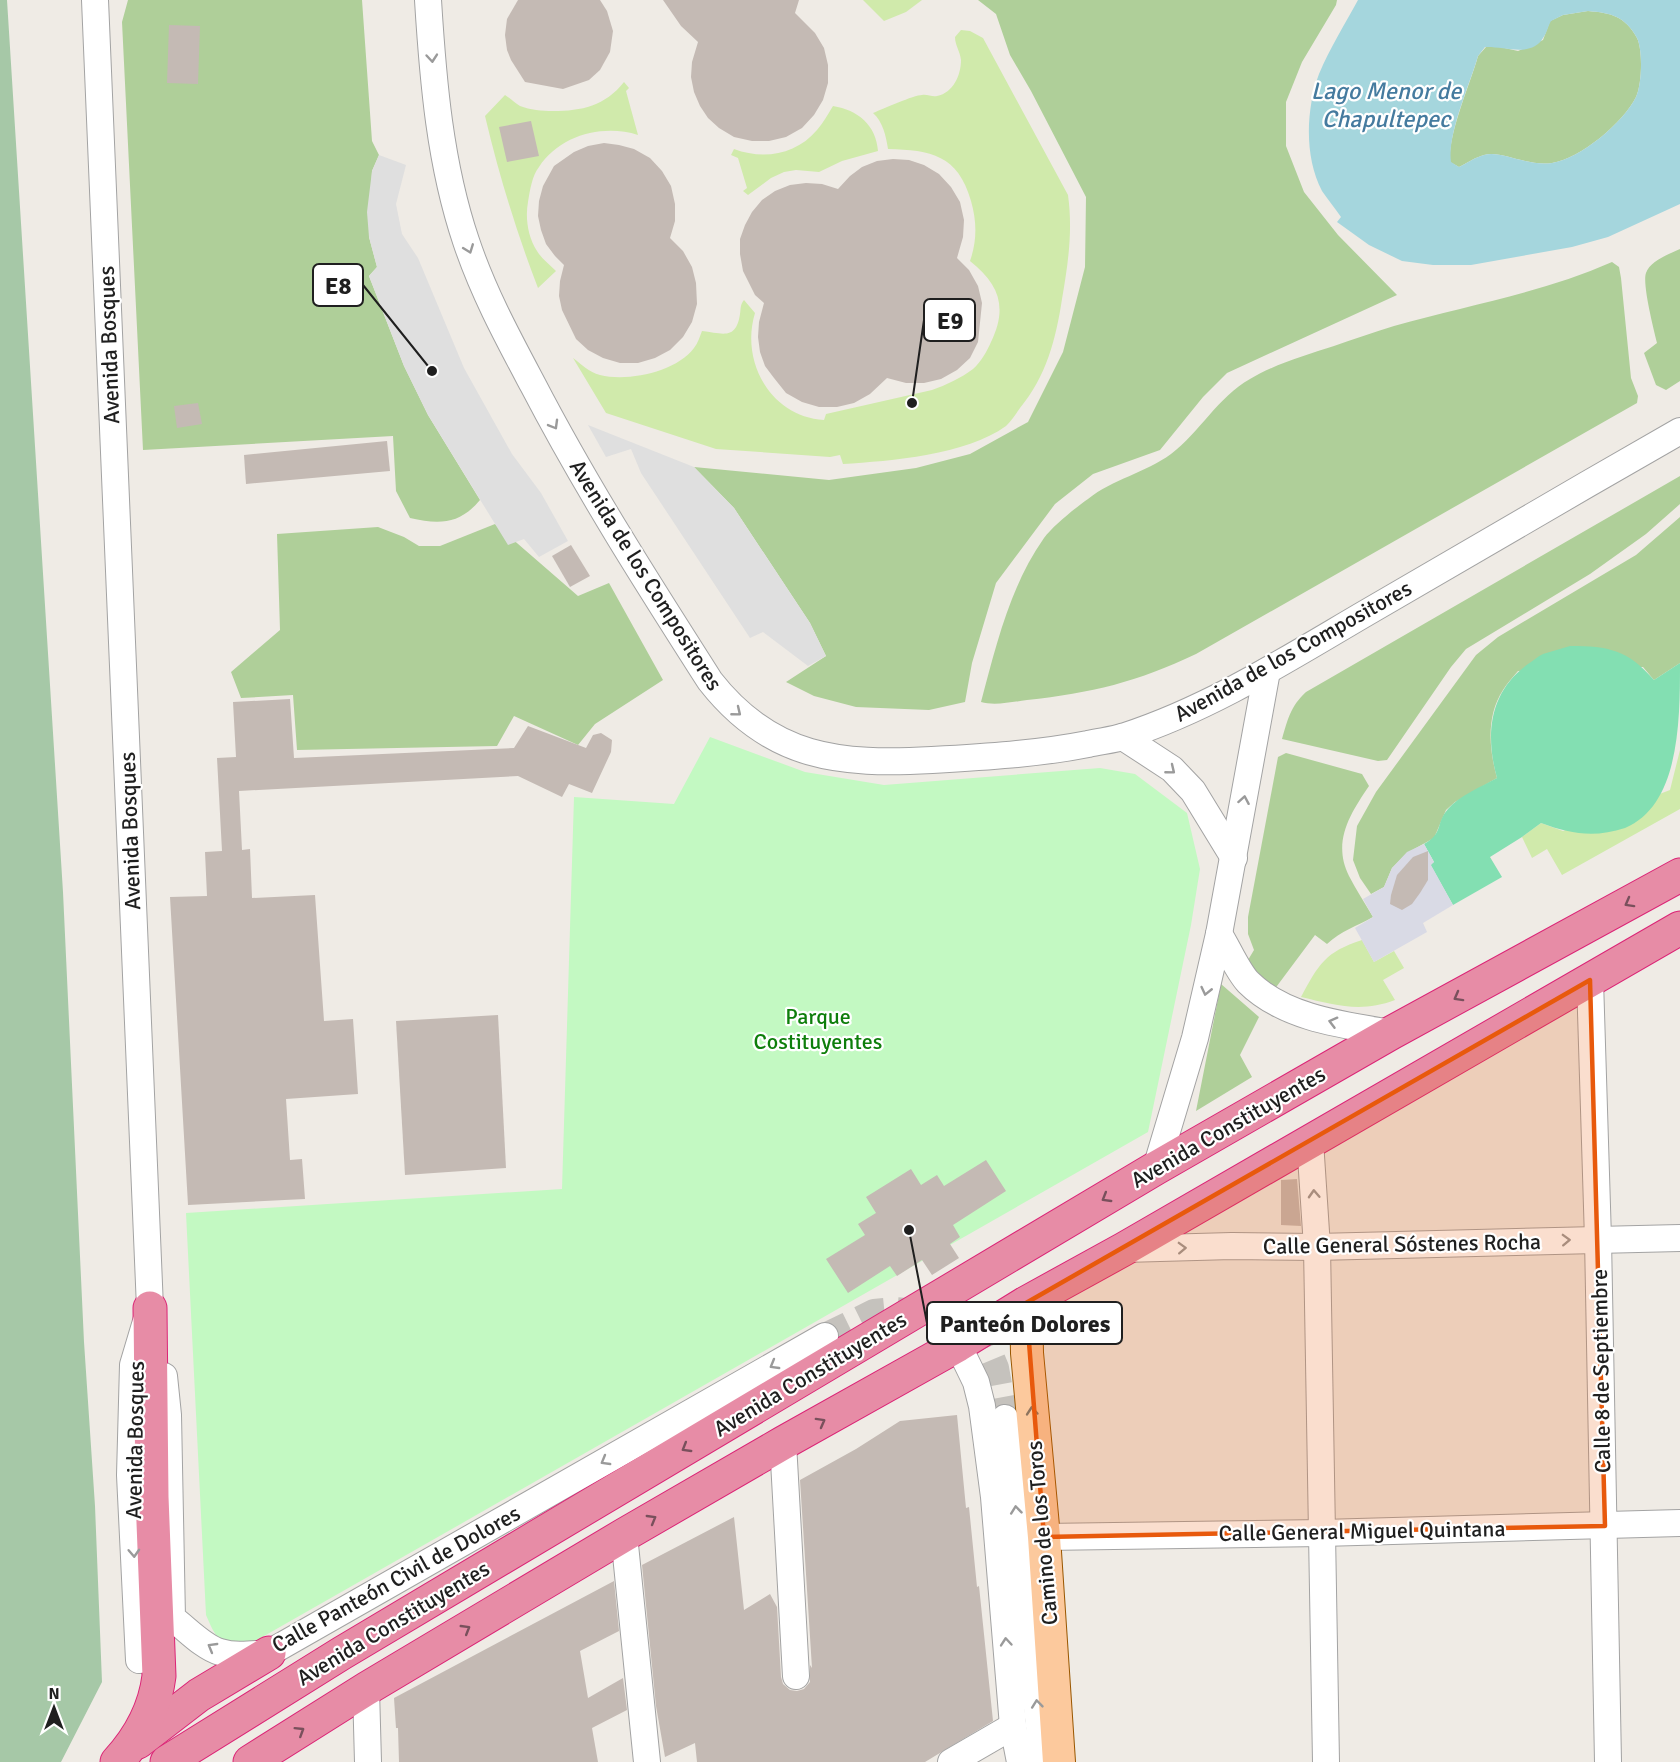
<svg xmlns="http://www.w3.org/2000/svg" width="1680" height="1762" viewBox="0 0 1680 1762" font-family="Signika,sans-serif">
<style>
.grass{fill:#d0eaab}
.forest{fill:#afcf99}
.cemetery{fill:#a6c8a7}
.park{fill:#c3f9c2}
.pitch{fill:#83dfb2}
.parking{fill:#dfdfdf}
.plaza{fill:#d9dae5}
.water{fill:#a5d6dd;fill-rule:evenodd}
.building{fill:#c4bab4}
.lines{fill:none;stroke-linecap:round;stroke-linejoin:round}
.minor-tunnel{stroke:#c5c2bd;stroke-width:26;stroke-dasharray:26 13;stroke-linecap:butt}
.minor-casing{stroke:#a3a3a3;stroke-width:28}
.major-casing{stroke:#995700;stroke-width:34}
.highway-casing{stroke:#db2476;stroke-width:35}
.minor{stroke:#fff;stroke-width:26}
.major{stroke:#fcc99d;stroke-width:32}
.highway{stroke:#e78ca6;stroke-width:33}
.oneway{stroke:#9a9a9a}
.oneway2{stroke:#79505c}
.oneway3{stroke:#8e745e}
.marked{fill:#e8590c;fill-opacity:0.2;stroke:#e8590c;stroke-width:4.5;stroke-linejoin:round}
.labels{text-anchor:middle;dominant-baseline:central;stroke-width:4.5;stroke-linejoin:round;paint-order:stroke}
.street-label{font-size:22px;fill:#1f1f1f;stroke:#fff}
.park-label{font-size:22px;fill:#0e7e0b;stroke:#fff}
.water-label{font-size:24px;font-style:italic;fill:#457b9f;stroke:#fff}
.leader{fill:none;stroke:#1f1f1f;stroke-width:2}
.callout-dot{fill:#1f1f1f;stroke:#fff;stroke-width:2}
.callout{fill:#fff;stroke:#1f1f1f;stroke-width:2}
.callout-label{font-size:24px;text-anchor:middle;font-weight:bold;fill:#1f1f1f}
</style>
<rect width="100%" height="100%" fill="#efebe5"/>
<!-- grass -->
<g class="grass">
<path d="M863 0H922L906 12 884 21Z"/>
<path d="M961 30 970 31 983 38 1068 195C1073 231 1068 264 1062 299 1056 339 1046 377 1020 408 1016 414 1011 421 1006 426 966 455 891 461 843 464L840 455 830 457 716 449 606 413 573 358C581 364 589 372 600 375 628 382 676 372 694 348 698 343 700 336 702 331 722 333 736 341 740 314 741 308 740 305 744 300L755 313C740 362 771 417 824 420L826 414 932 390C946 385 961 378 973 369 981 362 987 351 991 342 1008 307 999 284 970 261 977 241 977 222 971 201 958 155 931 150 888 149 886 136 883 122 873 113 883 109 914 95 922 95 927 94 932 97 937 96 953 93 961 75 961 60 960 51 955 45 955 37Z"/>
<path d="M624 82 629 88 626 91 638 135C603 124 560 135 539 167 532 176 530 190 528 202 525 218 528 237 537 251 541 258 550 265 556 271L538 288C516 231 499 175 485 116L505 95C510 98 515 103 520 106 530 110 542 111 553 111 582 111 605 106 624 82Z"/>
<path d="M833 106C858 110 876 125 878 151L842 161 819 172 796 170 784 172 771 178 748 195 743 191 747 188 738 158 731 155 734 149C763 160 796 155 817 130 823 123 828 114 833 106Z"/>
<path d="M1680 750V809L1562 875 1547 849 1532 858 1522 837 1541 823 1563 831 1670 790Z"/>
<path d="M1362 940 1374 962 1394 951 1404 968 1383 980 1395 1000C1361 1013 1335 1005 1301 997 1319 964 1325 952 1362 940Z"/>
</g>
<!-- forest -->
<g class="forest">
<path d="M128 0H362L372 141 379 155 372 171 369 237 377 267 369 276 404 366 428 415 480 500C460 524 440 525 410 518L396 491 393 436 143 450 122 22Z"/>
<path d="M978 0H1337L1336 5 1302 62 1286 102V146L1304 192 1338 235 1397 295 1227 373 1203 397 1160 450 1093 474 1055 504 996 583 972 663 965 702 929 710 856 707 814 696 786 682 826 656 810 623 734 508 694 467 829 480 916 468 970 454 1028 422 1063 352 1085 267 1086 197 1031 91 1010 55 996 14Z"/>
<path d="M1588 11C1611 13 1625 16 1637 38 1643 50 1642 84 1636 97 1624 122 1580 159 1552 163 1528 167 1501 150 1484 155 1476 157 1467 163 1459 167L1450 162C1448 133 1470 85 1478 56L1486 47H1500L1518 51 1543 40 1550 21 1563 15Z"/>
<path d="M1680 249V381L1666 390 1656 385 1644 353 1657 343C1654 330 1642 284 1646 273 1650 261 1669 254 1680 249Z"/>
<path d="M1612 262 1619 267 1621 278 1631 378 1638 396 1637 403 1196 654C1137 682 1092 693 1027 700 1013 702 994 706 981 702 996 646 1010 586 1044 538 1053 526 1075 508 1088 499 1113 479 1145 473 1171 454 1200 432 1218 397 1250 379 1275 364 1306 355 1334 346 1354 339 1374 332 1394 326 1467 305 1542 293 1612 262Z"/>
<path d="M1680 476V504L1646 534 1590 574 1466 649 1451 667 1387 760 1378 761 1282 739C1288 719 1290 707 1306 692Z"/>
<path d="M1680 517V663L1654 680 1643 667 1518 671C1513 677 1507 683 1503 690 1486 716 1489 749 1497 778L1455 802 1446 810 1434 838 1407 853 1392 868 1384 887 1371 894 1360 878 1353 860 1357 826 1376 792 1476 655 1498 637 1636 555Z"/>
<path d="M495 524 578 596 609 583 663 680 595 724 578 745 514 716 497 746 297 750 293 695 241 698 231 672 280 630 277 534 378 527 404 537 419 546H440Z"/>
<path d="M1286 753 1362 774 1369 786C1350 814 1332 842 1349 876 1356 890 1365 903 1373 917 1357 926 1341 931 1327 944L1315 935 1274 990 1245 965 1254 950 1248 934V917L1278 757Z"/>
<path d="M1221 984 1259 1017 1240 1055 1252 1077 1196 1111Z"/>
</g>
<!-- cemetery -->
<path class="cemetery" d="M0 0H7L63 892 84 1342 95 1506 102 1682 61 1762H0Z"/>
<!-- park -->
<path class="park" d="M710 737 805 772 884 785 1100 768 1135 774 1187 813 1200 869 1191 925 1148 1132 245 1647C218 1643 216 1638 206 1615L186 1213 562 1189 574 797 674 804Z"/>
<!-- pitch -->
<path class="pitch" d="M1570 646C1609 646 1628 650 1654 680L1680 663C1680 720 1680 805 1625 828 1595 838 1570 834 1541 823L1522 837 1490 857 1502 877 1453 905 1430 864 1434 862 1424 844C1444 833 1435 824 1448 809 1460 795 1481 787 1497 778 1485 735 1489 692 1528 664 1533 661 1538 656 1543 654 1552 651 1561 649 1570 646Z"/>
<!-- parking -->
<g class="parking">
<path d="M379 155 406 165 396 204 402 234 418 258 464 368 512 454 541 493 568 541 539 557 524 539 508 545 428 415 404 366 369 276 377 267 369 237 367 212 372 171Z"/>
<path d="M588 425 694 467 734 508 810 623 826 656 808 666 763 632 750 638 641 473 631 449 606 457Z"/>
</g>
<!-- plaza -->
<path class="plaza" d="M1424 844 1434 862 1431 865 1453 905 1423 923 1427 932 1374 962 1355 928 1373 917 1363 899 1384 887 1392 868 1407 852Z"/>
<!-- water -->
<path class="water" d="M1358 0H1680V204L1608 237 1572 247 1471 265H1433L1402 261 1369 245 1337 222 1341 217C1335 208 1328 200 1322 191 1304 157 1306 109 1319 74 1330 48 1345 24 1358 0ZM1588 11C1611 13 1625 16 1637 38 1643 50 1642 84 1636 97 1624 122 1580 159 1552 163 1528 167 1501 150 1484 155 1476 157 1467 163 1459 167L1451 162C1447 134 1470 84 1478 56L1485 47C1504 46 1531 58 1543 38 1547 33 1548 26 1551 21L1563 15Z"/>
<!-- building -->
<g class="building">
<path d="M518 0H600L607 11 613 31 610 52 600 70 589 80 563 89 525 82 511 60 507 50 505 35 507 19Z"/>
<path d="M663 0H799L795 13 815 33 824 48 828 65V83L823 100 814 115 802 128 786 137 769 141H752L734 137 719 128 708 118 700 106 694 92 691 77 692 62 698 42 681 26Z"/>
<path d="M169 25 200 26 198 84 167 83Z"/>
<path d="M531 121 539 156 507 162 499 127Z"/>
<path d="M604 143 619 145 634 149 650 158 662 171 671 186 675 204V221L670 238 683 251 692 267 696 283 697 304 692 322 683 337 670 350 655 358 638 363H620L603 358 588 350 576 339 562 310 559 296 560 281 564 265 555 256 546 244 541 230 538 216 539 201 543 186 554 166 574 152 588 146Z"/>
<path d="M893 159 909 160 924 165 939 174 951 187 960 202 964 220 963 237 957 258 969 270 978 286 982 303 978 342 970 358 957 370 941 379 924 383H906L887 378 870 394 854 403 837 407H819L802 402 786 393 774 378 765 366 760 352 758 337 759 322 764 303 755 295 743 271 740 254V239L745 225 752 212 762 200 775 191 790 185 806 183 822 184 838 189 850 176 862 167 877 161Z"/>
<path d="M198 403 202 424 177 428 174 406Z"/>
<path d="M387 441 390 471 246 484 244 455Z"/>
<path d="M571 545 590 576 570 587 552 556Z"/>
<path d="M290 699 294 758 514 748 528 726 586 748 593 735 601 733 612 740 611 752 592 793 569 784 562 797 518 776 239 791 242 850 250 849 252 898 315 895 324 1021 353 1019 358 1094 286 1099 290 1160 302 1159 305 1199 188 1205 170 897 207 896 205 852 222 851 217 758 236 757 233 702Z"/>
<path d="M1428 851V880L1420 893 1412 904 1402 910 1390 904 1391 895 1397 875 1413 857Z"/>
<path d="M498 1015 506 1168 405 1175 396 1021Z"/>
<path d="M986 1160 1006 1191 953 1225 960 1237 950 1244 959 1258 932 1275 922 1260 897 1276 890 1266 848 1293 826 1259 865 1235 858 1224 876 1213 866 1197 911 1169 921 1185 937 1175 944 1186Z"/>
<path d="M1297 1179 1301 1226 1281 1225V1180Z"/>
<path d="M957 1415 966 1508 969 1507 977 1587 979 1586 993 1721 925 1762H697L695 1743 665 1757 656 1706 642 1565 734 1517 744 1610 770 1594 777 1607 781 1677 783 1684 790 1690 797 1691 804 1689 810 1682V1665L812 1668 800 1480 856 1449 900 1421Z"/>
<path d="M614 1581 619 1631 580 1651 588 1698 623 1678 627 1710 592 1728 598 1762H399L398 1728H396L394 1698Z"/>
</g>
<g class="lines">
<!-- minor-tunnel -->
<path class="minor-tunnel" d="M825 1336 874 1312 894 1310 950 1315 965 1323 984 1339 996 1368 1005 1418"/>
<defs>
<g id="minor">
<path d="M95 0 150 1308 133 1365 130 1475 139 1660"/>
<path d="M428 0C433 81 440 164 466 241 483 292 508 338 533 385 586 487 648 584 710 681 771 759 840 765 932 760 985 757 1037 754 1088 744 1101 741 1114 740 1125 736 1211 708 1289 658 1366 613 1471 552 1575 491 1680 431"/>
<path d="M1123 737 1172 769 1193 791 1234 858"/>
<path d="M1219 934C1228 948 1237 970 1248 982 1284 1018 1343 1025 1391 1033"/>
<path d="M1590 980 1598 1239 1608 1762"/>
<path d="M1310 1141 1317 1247 1326 1762"/>
<path d="M1156 1168 1195 1038 1219 934 1267 671"/>
<path d="M1124 1249 1232 1246 1317 1247 1680 1238"/>
<path d="M958 1345 976 1382 982 1406 994 1497 1013 1726 1020 1762"/>
<path d="M164 1376 168 1415 172 1618C187 1629 203 1647 220 1652 236 1657 253 1654 269 1653L825 1336"/>
<path d="M1005 1418 1043 1762"/>
<path d="M783 1443 796 1676"/>
<path d="M624 1535 647 1762"/>
<path d="M1044 1537 1322 1533 1680 1523"/>
<path d="M366 1689 368 1762"/>
<path d="M951 1762 1013 1726"/>
</g>
<path id="major" d="M1026 1303 1027 1353 1044 1537 1059 1762"/>
<g id="highway">
<path d="M138 1742 199 1695 269 1653"/>
<path d="M117 1762C139 1738 155 1709 159 1676L152 1497 150 1308"/>
<path d="M167 1762 342 1653 1156 1168 1391 1033 1680 875"/>
<path d="M250 1762 366 1689 624 1535 783 1443 958 1345 1026 1303 1124 1249 1680 928"/>
</g>
</defs>
<!-- minor casing -->
<use href="#minor" class="minor-casing"/>
<!-- major casing -->
<use href="#major" class="major-casing"/>
<!-- highway casing -->
<use href="#highway" class="highway-casing"/>
<!-- minor -->
<use href="#minor" class="minor"/>
<!-- major -->
<use href="#major" class="major"/>
<!-- highway -->
<use href="#highway" class="highway"/>
</g>
<!-- one-way arrows -->
<defs><path id="oneway-chevron" d="M-2-3.5L2.5 0L-2 3.5" fill="none" stroke-width="1.6" stroke-linecap="round" stroke-linejoin="round" transform="scale(1.5)"/></defs>
<g class="oneway">
<use href="#oneway-chevron" transform="translate(432 58) rotate(85)"/>
<use href="#oneway-chevron" transform="translate(469 249) rotate(69)"/>
<use href="#oneway-chevron" transform="translate(554 425) rotate(60)"/>
<use href="#oneway-chevron" transform="translate(737 712) rotate(39)"/>
<use href="#oneway-chevron" transform="translate(1171 770) rotate(39)"/>
<use href="#oneway-chevron" transform="translate(1244 800) rotate(-80)"/>
<use href="#oneway-chevron" transform="translate(1206 991) rotate(103)"/>
<use href="#oneway-chevron" transform="translate(1333 1022) rotate(-165)"/>
<use href="#oneway-chevron" transform="translate(1314 1194) rotate(-93)"/>
<use href="#oneway-chevron" transform="translate(1566 1240) rotate(-2)"/>
<use href="#oneway-chevron" transform="translate(1182 1248) rotate(-2)"/>
<use href="#oneway-chevron" transform="translate(774 1365) rotate(150)"/>
<use href="#oneway-chevron" transform="translate(605 1461) rotate(150)"/>
<use href="#oneway-chevron" transform="translate(1016 1510) rotate(-96)"/>
<use href="#oneway-chevron" transform="translate(134 1553) rotate(87)"/>
<use href="#oneway-chevron" transform="translate(1006 1642) rotate(-95)"/>
<use href="#oneway-chevron" transform="translate(212 1647) rotate(-150)"/>
<use href="#oneway-chevron" transform="translate(1037 1704) rotate(-96)"/>
</g>
<g class="oneway2">
<use href="#oneway-chevron" transform="translate(1629 903) rotate(151)"/>
<use href="#oneway-chevron" transform="translate(1458 997) rotate(151)"/>
<use href="#oneway-chevron" transform="translate(1106 1198) rotate(149)"/>
<use href="#oneway-chevron" transform="translate(821 1422) rotate(-29)"/>
<use href="#oneway-chevron" transform="translate(686 1448) rotate(149)"/>
<use href="#oneway-chevron" transform="translate(652 1519) rotate(-30)"/>
<use href="#oneway-chevron" transform="translate(466 1629) rotate(-31)"/>
<use href="#oneway-chevron" transform="translate(300 1731) rotate(-32)"/>
</g>
<use class="oneway3" href="#oneway-chevron" transform="translate(1032 1411) rotate(-95)"/>
<!-- marked area -->
<path class="marked" d="M1590 980 1605 1526 1044 1537 1026 1303Z"/>
<g class="labels">
<!-- street labels -->
<g class="street-label">
<text transform="translate(109 345) rotate(-92)">Avenida Bosques</text>
<text transform="translate(646 575) rotate(58)">Avenida de los Compositores</text>
<text transform="translate(1293 651) rotate(-29)">Avenida de los Compositores</text>
<text transform="translate(130 831) rotate(-92)">Avenida Bosques</text>
<text transform="translate(1228 1127) rotate(-30)">Avenida Constituyentes</text>
<text transform="translate(1402 1244) rotate(-1)">Calle General Sóstenes Rocha</text>
<text transform="translate(1601 1371) rotate(-91)">Calle 8 de Septiembre</text>
<text transform="translate(810 1374) rotate(-31)">Avenida Constituyentes</text>
<text transform="translate(135 1440) rotate(-89)">Avenida Bosques</text>
<text transform="translate(1362 1531) rotate(-1)">Calle General Miguel Quintana</text>
<text transform="translate(1042 1533) rotate(-95)">Camino de los Toros</text>
<text transform="translate(396 1579) rotate(-29)">Calle Panteón Civil de Dolores</text>
<text transform="translate(393 1623) rotate(-31)">Avenida Constituyentes</text>
</g>
<!-- park labels -->
<g class="park-label">
<text x="818" y="1016">Parque<tspan x="818" dy="25">Costituyentes</tspan></text>
</g>
<!-- water labels -->
<g class="water-label">
<text x="1386" y="91">Lago Menor de<tspan x="1386" dy="28">Chapultepec</tspan></text>
</g>
</g>
<!-- callouts -->
<path class="leader" d="M432 371L363 285M912 403L924 320M909 1230L927 1323"/>
<g class="callout-dot">
<circle cx="432" cy="371" r="6"/>
<circle cx="912" cy="403" r="6"/>
<circle cx="909" cy="1230" r="6"/>
</g>
<g class="callout">
<rect x="313" y="264" width="50" height="42" rx="6"/>
<rect x="924" y="299" width="51" height="42" rx="6"/>
<rect x="927" y="1302" width="195" height="42" rx="6"/>
</g>
<g class="callout-label">
<text x="338" y="294">E8</text>
<text x="950" y="329">E9</text>
<text x="1025" y="1332">Panteón Dolores</text>
</g>
<!-- north arrow -->
<g transform="translate(54 1708)" stroke="#ffffff" stroke-width="4.5" paint-order="stroke">
<path d="M0-4.5L10 22L0 15L-10 22Z" fill="#1f1f1f"/>
<text y="-9" font-size="16" font-weight="bold" text-anchor="middle" fill="#1f1f1f">N</text>
</g>
</svg>
